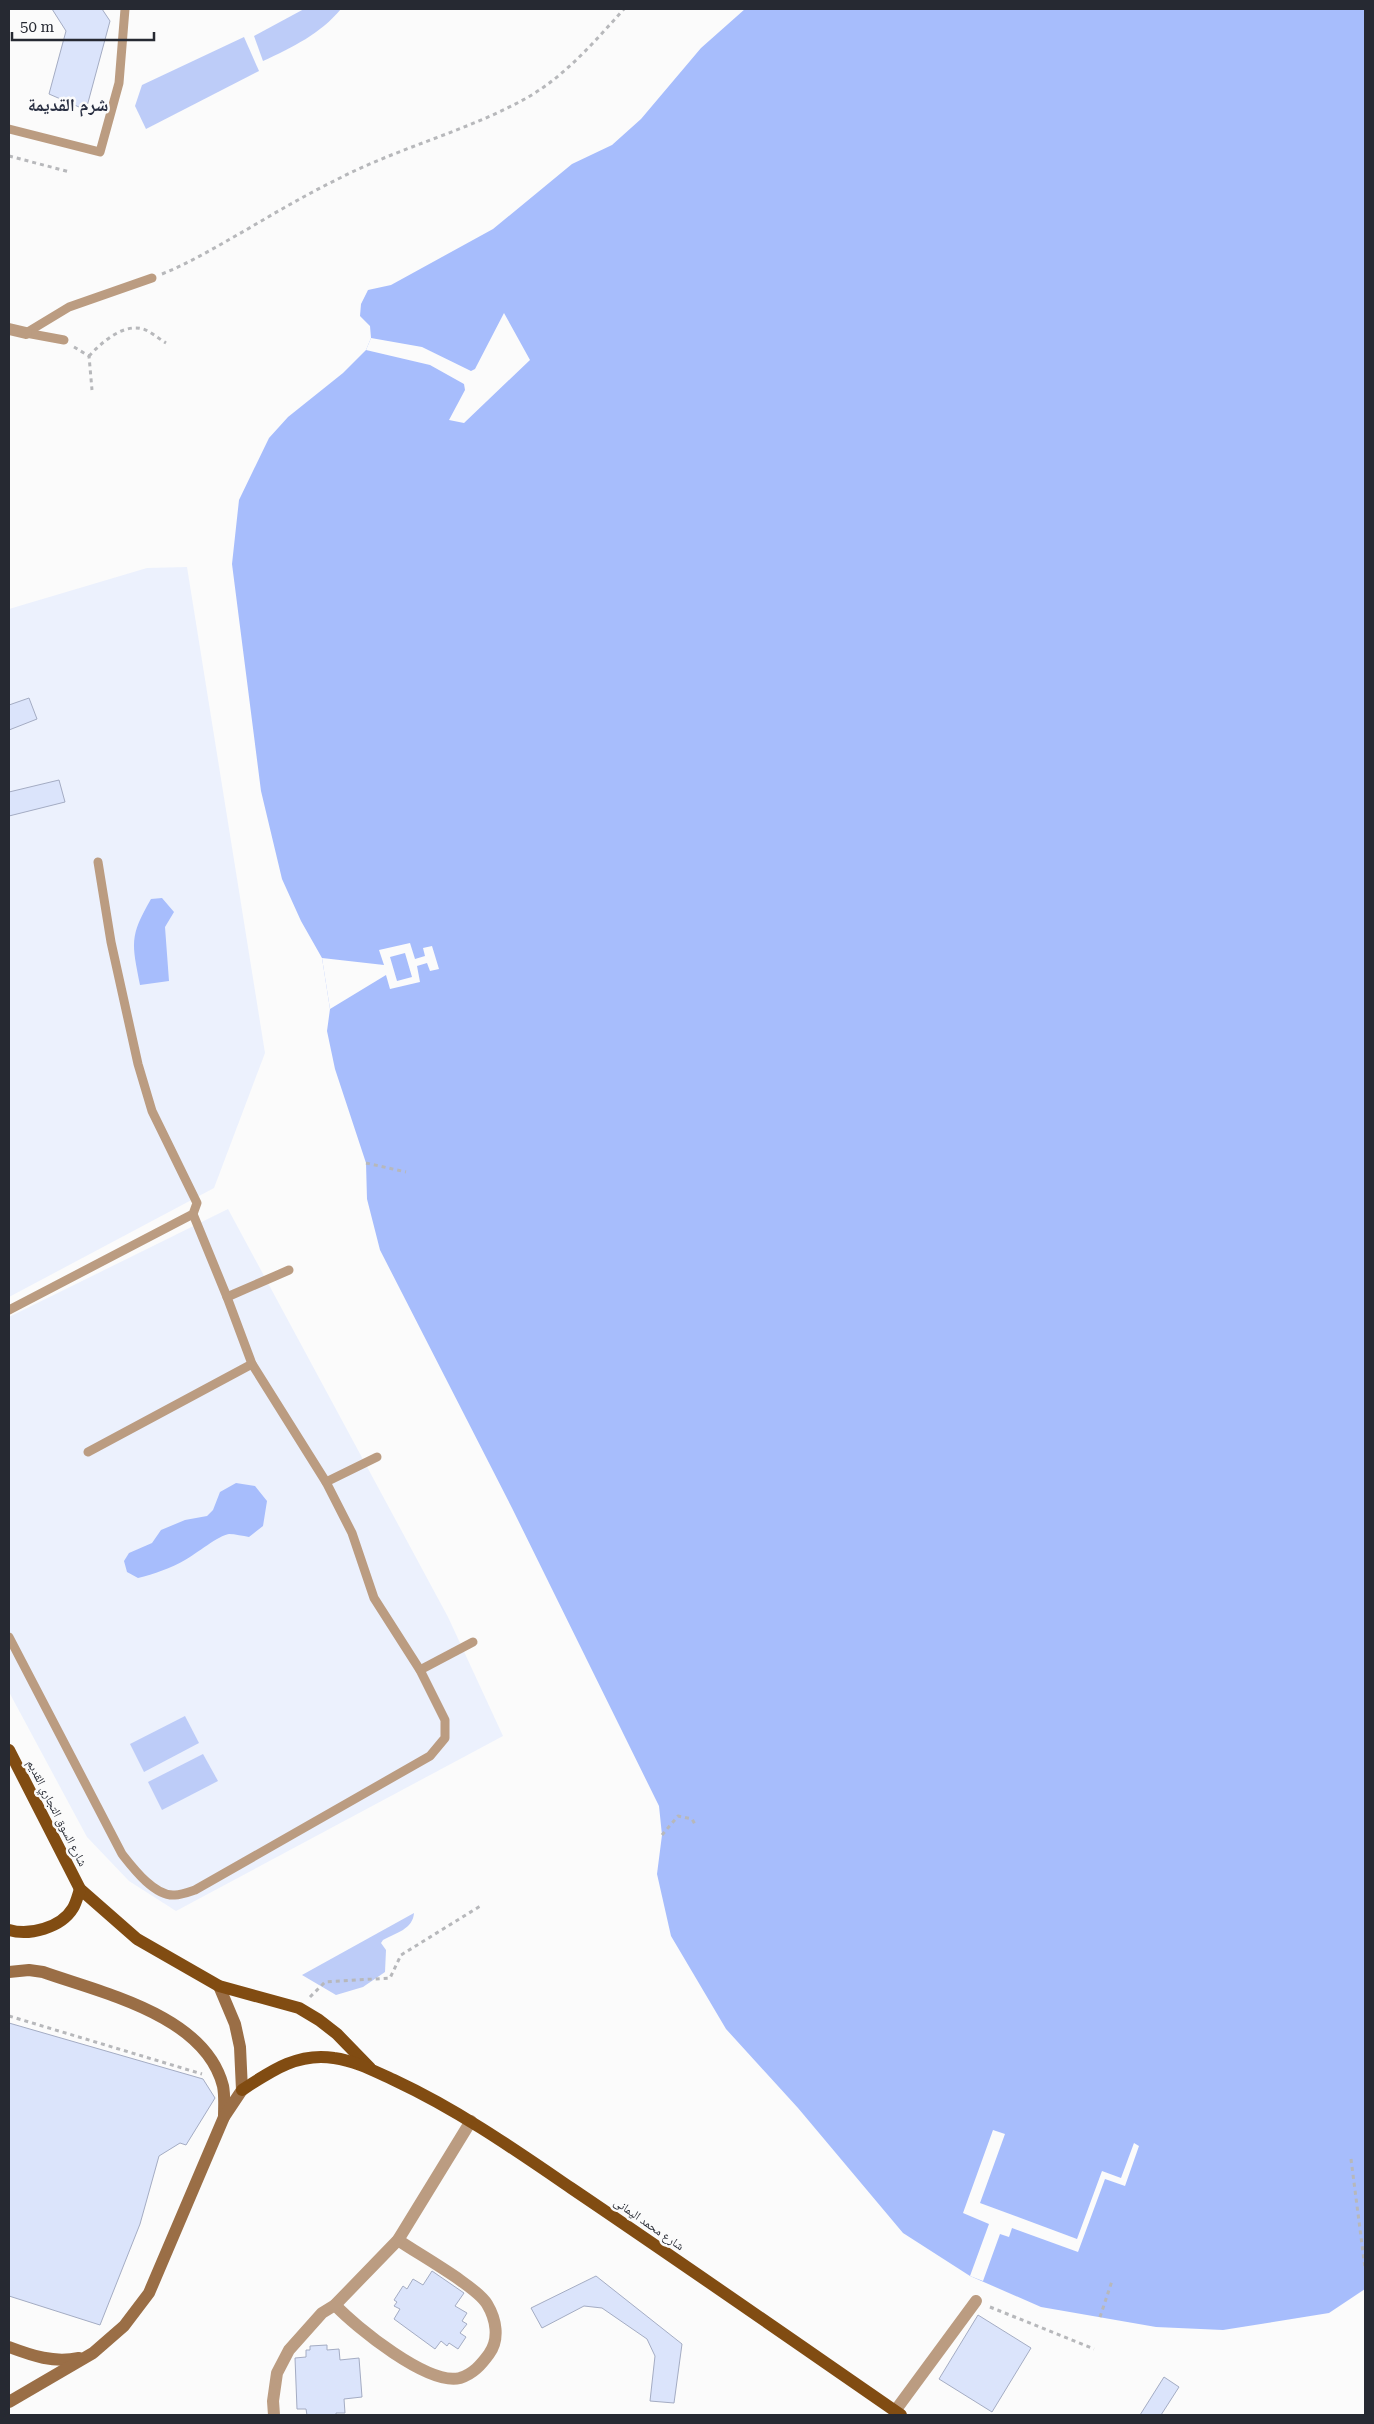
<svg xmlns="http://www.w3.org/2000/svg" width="1374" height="2424" viewBox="0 0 1374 2424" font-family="'Roboto Serif','Noto Naskh Arabic',serif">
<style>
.built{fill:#ecf1fd}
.green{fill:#bdccf8}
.water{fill:#a7bdfc}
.pier{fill:#fbfbfb;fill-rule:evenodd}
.building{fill:#dbe4fb;stroke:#a4acc3}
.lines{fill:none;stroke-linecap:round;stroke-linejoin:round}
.path{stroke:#b7b8bb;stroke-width:3;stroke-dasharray:4 4;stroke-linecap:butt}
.lane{stroke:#bb9c81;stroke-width:9}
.street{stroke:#bb9c81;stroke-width:12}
.secondary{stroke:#9a6e46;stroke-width:12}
.primary{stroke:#814c12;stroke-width:12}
.labels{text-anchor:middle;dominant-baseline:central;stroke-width:5;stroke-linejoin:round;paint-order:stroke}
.street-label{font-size:12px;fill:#262932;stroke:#fbfbfb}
.district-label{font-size:18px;font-weight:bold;fill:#292f42;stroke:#fbfbfb}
</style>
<rect width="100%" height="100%" fill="#fbfbfb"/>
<!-- built -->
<g class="built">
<path d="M187 567 265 1053 214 1188 9 1297V609L147 568Z"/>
<path d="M228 1209 448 1617 503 1736 176 1911 129 1881 87 1837 9 1692V1317Z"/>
</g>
<!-- green -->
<g class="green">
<path d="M304 9H341C320 34 293 47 263 61L254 36Z"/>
<path d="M244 37 259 71 146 129 135 106 142 85Z"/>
<path d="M185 1716 199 1743 144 1772 130 1744Z"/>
<path d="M203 1754 218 1781 162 1810 148 1782Z"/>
<path d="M414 1913C413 1929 396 1933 383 1940L381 1943 386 1950 385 1972 363 1987 336 1995 302 1975Z"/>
</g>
<!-- water -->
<g class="water">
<path d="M745 9H1365V2289L1329 2313 1223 2330 1156 2327 1041 2307 970 2276 903 2233 798 2108 726 2029 671 1936 657 1874 662 1835 659 1806 512 1508 380 1250 367 1199 366 1163 335 1069 327 1031 330 1009 322 958 301 921 282 879 261 791 232 564 239 500 269 438 288 417 343 373 366 350 371 338 370 326 360 316 361 304 368 290 391 285 493 229 572 164 612 145 641 119 701 48Z"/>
<path d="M162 898 174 912 165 927 169 981 140 985C132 943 129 937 151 899Z"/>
<path d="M236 1483 255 1486 267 1501 263 1526 249 1537C243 1536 235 1534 229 1534 219 1535 196 1554 185 1560 171 1568 154 1574 138 1578L127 1572 124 1561 129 1553 152 1543 161 1530 185 1520 207 1516 213 1510 220 1492Z"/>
</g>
<!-- pier -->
<g class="pier">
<path d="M504 313 530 360 464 423 449 420 465 390 464 384 430 365 366 350 371 338 422 347 471 371 475 369Z"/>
<path d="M410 943 415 959 425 956 423 948 432 946 439 969 430 971 427 963 417 966 420 982 390 989 386 975 330 1009 322 958 384 965 379 950ZM405 953 412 977 397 981 390 957Z"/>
<path d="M993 2130 1005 2134 980 2203 1077 2239 1102 2171 1121 2178 1134 2143 1139 2146 1125 2186 1105 2179 1078 2252 1012 2228 1009 2237 1000 2234 983 2281 970 2276 989 2224 963 2213Z"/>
</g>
<!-- building -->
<g class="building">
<path d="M52 9H102L110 21 86 110 49 94 66 31Z"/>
<path d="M29 698 37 719 9 730V705Z"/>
<path d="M59 780 65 802 9 816V792Z"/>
<path d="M9 2023 203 2079 215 2098 186 2145 180 2143 159 2156 140 2224 100 2325 9 2296Z"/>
<path d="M432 2271 464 2293 455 2306 467 2313 462 2321 467 2324 460 2333 466 2337 458 2349 449 2343 447 2346 441 2341 435 2349 394 2319 400 2309 394 2306 397 2302 394 2300 403 2286 407 2289 413 2279 423 2285Z"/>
<path d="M596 2276 682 2344 674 2403 650 2401 655 2356 647 2339 602 2308 584 2306 542 2328 531 2308Z"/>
<path d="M978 2315 1031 2348 992 2412 939 2379Z"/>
<path d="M327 2345V2350L339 2349 340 2360 359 2358 362 2397 344 2399 345 2413H336V2415H307L306 2409H297L295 2358 306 2357V2350H310V2346Z"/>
<path d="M1164 2377 1179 2387 1161 2415H1140Z"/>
</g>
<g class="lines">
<!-- path -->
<g class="path">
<path d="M9 156 70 172"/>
<path d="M162 274C192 262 219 245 246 230 278 211 309 193 342 177 403 146 471 130 530 96 567 74 595 41 624 9"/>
<path d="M74 347 89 356 92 390"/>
<path d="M89 356C101 343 123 323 143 329 150 331 159 339 166 343"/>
<path d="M366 1163 406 1172"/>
<path d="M662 1835 678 1816 692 1819 696 1826"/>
<path d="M310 1997 325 1982 390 1978 401 1955 482 1905"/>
<path d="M9 2016 202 2074"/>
<path d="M1351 2159 1365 2268"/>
<path d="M990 2307 1094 2349"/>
<path d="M1100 2317 1112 2281"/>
</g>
<!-- lane -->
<g class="lane">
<path d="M9 129 100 152 119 83 125 9"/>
<path d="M26 333 69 307 152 278"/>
<path d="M26 333 64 340"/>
<path d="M227 1297 289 1270"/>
<path d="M9 1310 193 1214 197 1203 152 1111 138 1064 111 942 98 862"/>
<path d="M88 1452 252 1364"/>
<path d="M326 1482 377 1457"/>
<path d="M9 1637 122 1854C133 1868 155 1897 175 1895 181 1895 189 1892 195 1890L430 1756 445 1738V1720L420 1670 374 1598 352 1533 326 1482 252 1364 227 1297 193 1214"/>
<path d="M420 1670 473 1642"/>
</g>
<!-- street -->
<g class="street">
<path d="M9 329 26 333"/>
<path d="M335 2305C356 2327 428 2386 460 2378 473 2374 481 2365 489 2354 500 2339 496 2319 487 2304 476 2286 418 2254 398 2240"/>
<path d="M895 2411 976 2301"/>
<path d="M274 2415 273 2401 277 2373 289 2350 322 2313 335 2305 398 2240 471 2121"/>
</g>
<!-- secondary -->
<g class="secondary">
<path d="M9 1972 29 1970 43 1972C102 1993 205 2015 223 2086 225 2096 224 2107 224 2117"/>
<path d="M9 2347C33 2356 53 2363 79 2358"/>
<path d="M9 2402 93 2353 124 2326 149 2293 224 2117 242 2090 240 2047 235 2024 219 1986"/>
</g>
<!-- primary -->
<g class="primary">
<path d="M9 1750 80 1889 137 1939 219 1986 299 2008 319 2020 337 2034 370 2068"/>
<path d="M9 1930C29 1936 61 1928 73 1908 76 1903 78 1895 80 1889"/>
<path d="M242 2090C271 2071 298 2052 334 2058 356 2061 376 2072 396 2081 458 2110 514 2149 571 2188 682 2263 791 2339 901 2415"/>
</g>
</g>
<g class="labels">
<!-- street labels -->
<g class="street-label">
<text transform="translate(57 1813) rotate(63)">شارع السوق التجاري القديم</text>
<text transform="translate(649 2224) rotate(35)">شارع محمد اليمانى</text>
</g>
<!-- district labels -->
<g class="district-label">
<text x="68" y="104">شرم القديمة</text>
</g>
</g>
<!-- border -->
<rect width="1374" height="2424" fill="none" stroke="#262932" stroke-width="20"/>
<!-- scale -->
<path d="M12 32v8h142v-8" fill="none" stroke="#262932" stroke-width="2.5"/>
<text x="20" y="32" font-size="15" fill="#262932" stroke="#fbfbfb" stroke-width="4" paint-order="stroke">50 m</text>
</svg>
